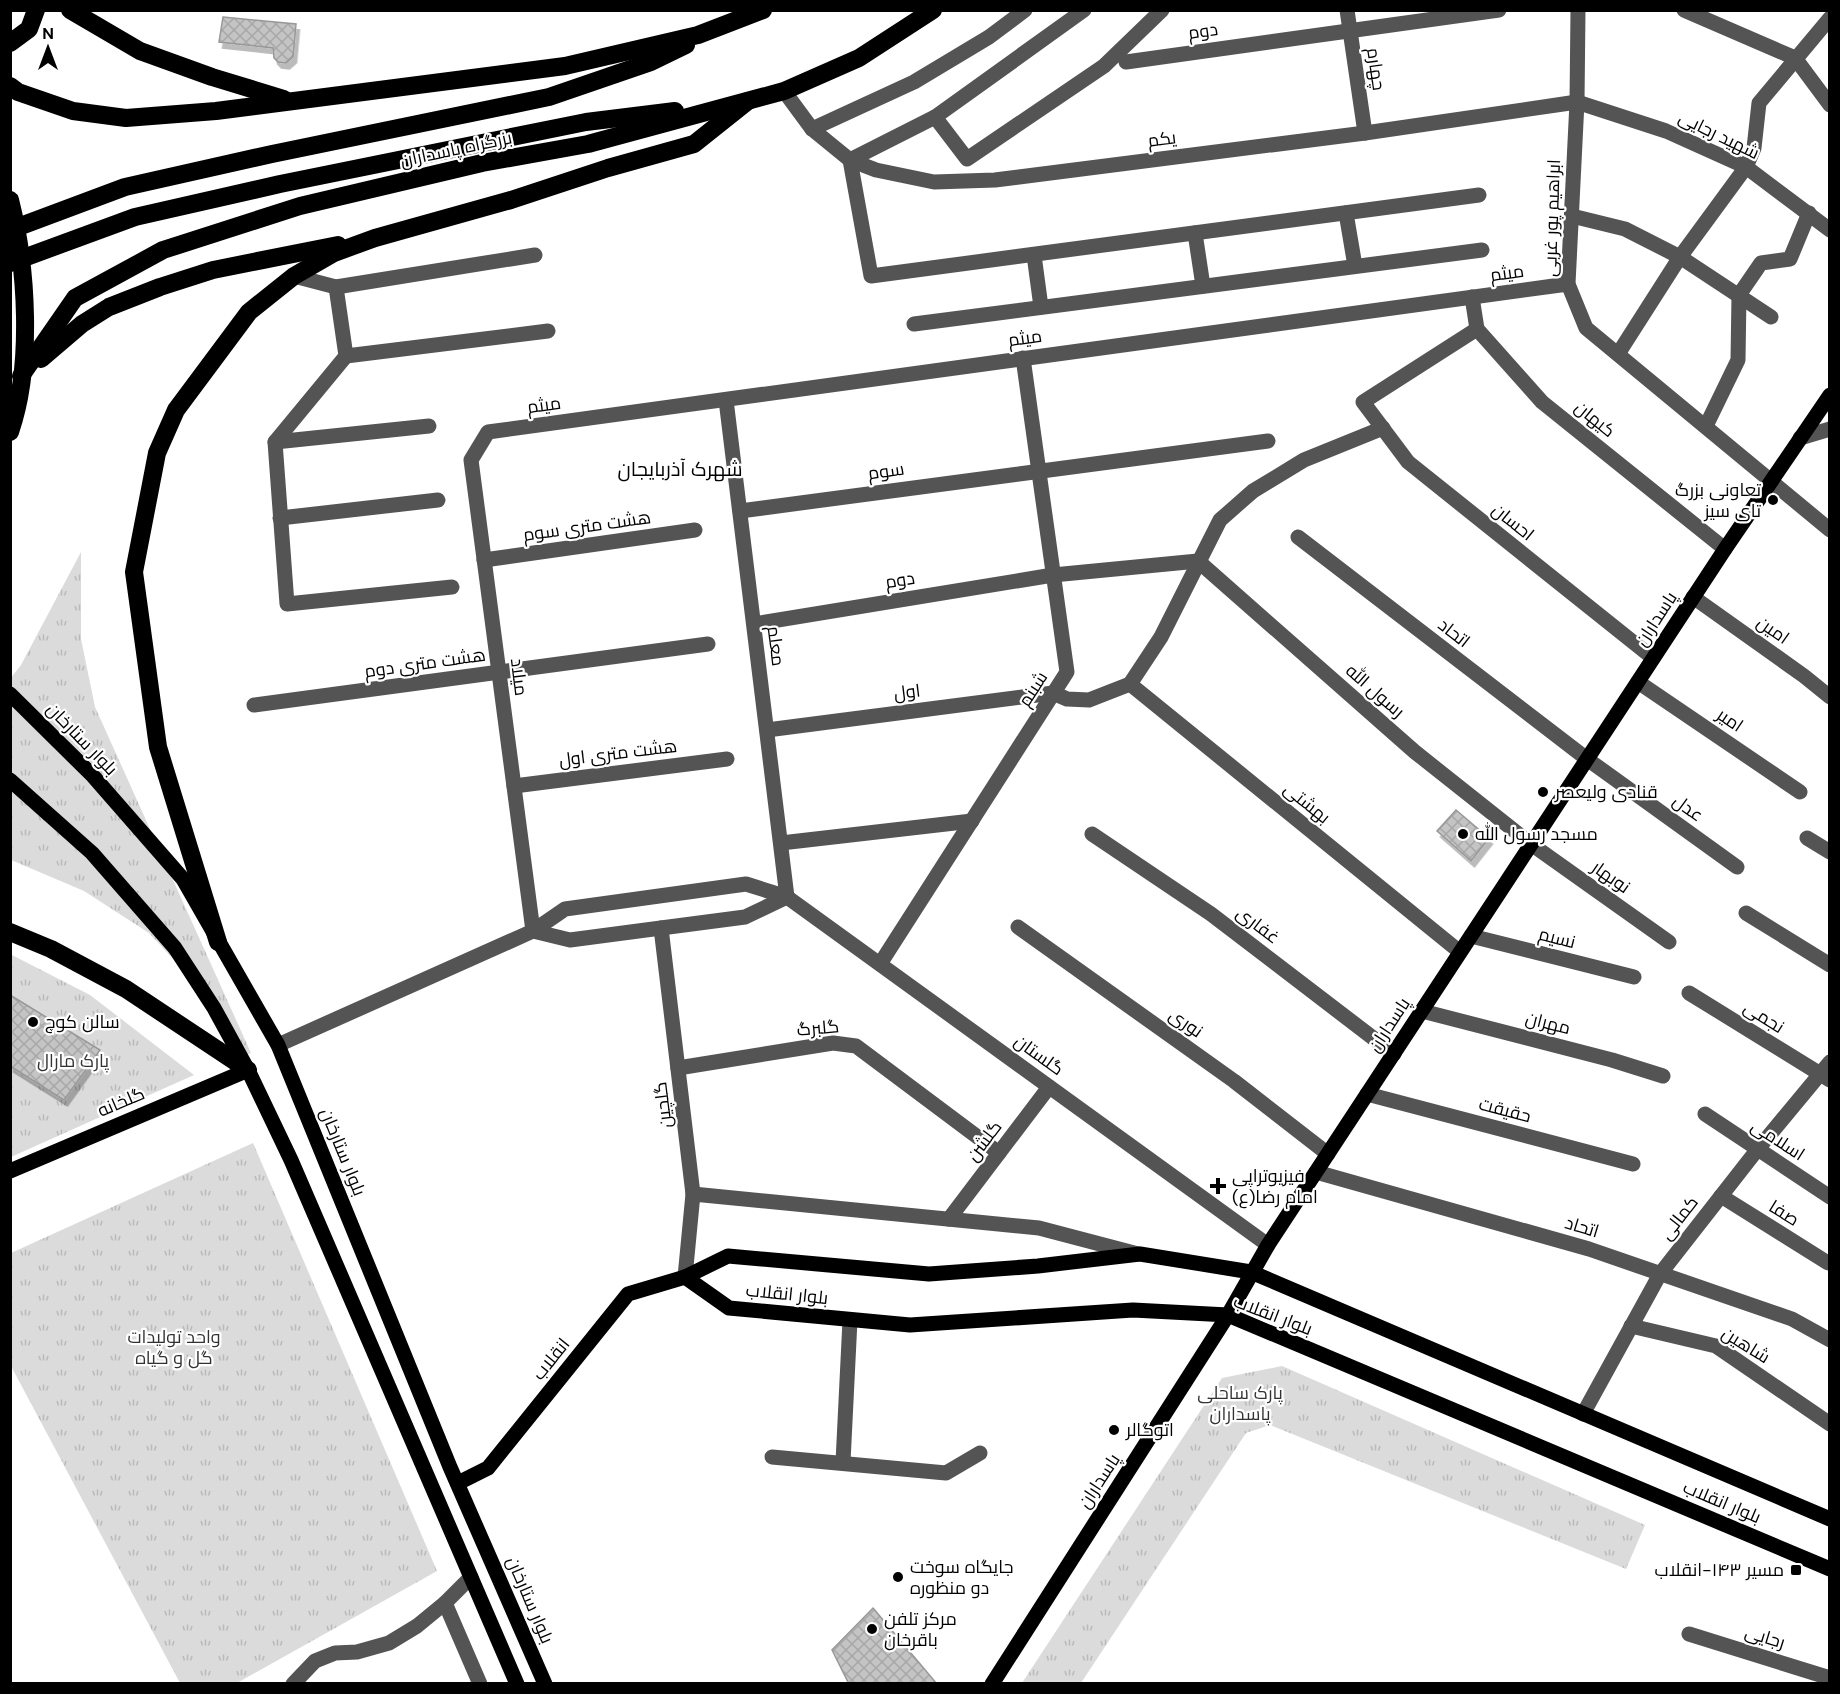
<svg xmlns="http://www.w3.org/2000/svg" width="1840" height="1694" viewBox="0 0 1840 1694" font-family="'DM Sans',Cairo,sans-serif">
<style>
.grass{fill:url(#grass-tufts)}
.building{fill:url(#building-cross-hatch);stroke:#989898;stroke-width:1.5;filter:url(#shadow)}
.lines{fill:none;stroke-linecap:round;stroke-linejoin:round}
.minor{stroke:#545454;stroke-width:15}
.major{stroke:#000;stroke-width:15}
.highway{stroke:#000;stroke-width:18}
.poi-dot{fill:#000;stroke:#fff;stroke-width:2}
.labels{text-anchor:middle;dominant-baseline:central;stroke-width:4.5;stroke-linejoin:round;paint-order:stroke}
.street-label{font-size:18px;fill:#000;stroke:#fff}
.poi-label{font-size:18px;fill:#000;stroke:#fff;text-anchor:start}
.park-label{font-size:18px;fill:#323232;stroke:#fff}
.neighbourhood-label{font-size:20px;fill:#000;stroke:#fff}
</style>
<defs>
<pattern id="grass-tufts" width="24" height="20" patternUnits="userSpaceOnUse" patternTransform="scale(1.5)"><rect width="24" height="20" fill="#dbdbdb"/><path d="M3 7l-1-3M5 7V3M7 7l1-3M15 17l-1-3M17 17v-4M19 17l1-3" fill="none" stroke="#bababa"/></pattern>
<pattern id="building-cross-hatch" width="8" height="8" patternUnits="userSpaceOnUse" patternTransform="scale(1.5)"><rect width="8" height="8" fill="#c4c4c4"/><path d="M0 0l8 8M0 8l8-8" fill="none" stroke="#a7a7a7"/></pattern>
<filter id="shadow"><feDropShadow dx="3.5" dy="6" stdDeviation="0" flood-color="#0004"/></filter>
</defs>
<rect width="100%" height="100%" fill="#fff"/>
<!-- grass -->
<g class="grass">
<path d="M81 552V639L95 707 251 1053 242 1056 203 991 149 933 84 891 11 860 10 679 21 665Z"/>
<path d="M10 954 90 995 194 1075 11 1157Z"/>
<path d="M253 1143 437 1571 237 1683H180L11 1366V1253Z"/>
<path d="M1282 1366 1645 1525 1626 1569 1270 1425 1246 1433 1081 1683H1022L1222 1378Z"/>
</g>
<!-- building -->
<g class="building">
<path d="M223 17 296 24 293 57 286 63 278 62 274 58 273 48 219 42Z"/>
<path d="M1456 810 1489 838 1471 861 1437 831Z"/>
<path d="M10 995 100 1050 64 1100 10 1066Z"/>
<path d="M873 1608 937 1684H849L832 1650Z"/>
</g>
<g class="lines">
<!-- minor -->
<g class="minor">
<path d="M1084 10 935 117 850 160 871 276 1479 195"/>
<path d="M1347 10 1365 133"/>
<path d="M1578 10 1577 102 1568 284 1586 328 1830 530"/>
<path d="M1684 10 1795 58 1830 105"/>
<path d="M1126 62 1499 10"/>
<path d="M784 91 812 129 850 160 876 170 934 182 995 180 1365 133 1577 102 1666 131 1746 167 1830 230"/>
<path d="M935 117 967 159 1104 66 1162 10"/>
<path d="M812 129 914 82 989 37 1025 10"/>
<path d="M1346 213 1355 266"/>
<path d="M1572 216 1625 229 1680 257 1771 317"/>
<path d="M1195 233 1203 286"/>
<path d="M1034 255 1041 307"/>
<path d="M294 276 336 287 346 356 275 442 287 604 452 587"/>
<path d="M336 287 535 255"/>
<path d="M1472 297 1477 329 1542 402 1725 549"/>
<path d="M914 324 1482 250"/>
<path d="M1477 329 1363 402 1408 462 1653 658"/>
<path d="M1618 354 1680 257 1746 167 1754 148 1759 103 1830 18"/>
<path d="M346 356 548 331"/>
<path d="M726 400 787 897"/>
<path d="M1706 426 1738 360 1739 295 1761 263 1790 259 1809 213"/>
<path d="M1800 438 1830 429"/>
<path d="M275 442 429 426"/>
<path d="M740 511 1268 441"/>
<path d="M280 518 438 500"/>
<path d="M1298 537 1587 759 1737 867"/>
<path d="M484 560 695 530"/>
<path d="M1198 561 1415 752 1531 844 1669 942"/>
<path d="M1693 597 1804 676 1830 697"/>
<path d="M754 624 1053 575 1198 561"/>
<path d="M1638 682 1800 792"/>
<path d="M1130 684 1460 952"/>
<path d="M254 705 708 644"/>
<path d="M767 730 1053 693 1067 699 1089 700 1130 684 1161 637 1220 520 1253 491 1304 460 1383 428"/>
<path d="M514 786 727 759"/>
<path d="M1092 834 1211 914 1394 1054"/>
<path d="M1807 838 1830 852"/>
<path d="M781 843 972 821"/>
<path d="M1746 913 1830 965"/>
<path d="M1018 927 1234 1081 1328 1154"/>
<path d="M661 928 693 1194 685 1277"/>
<path d="M533 931 471 460 488 432 1568 284"/>
<path d="M533 931 570 940 661 928 745 917 787 897"/>
<path d="M1471 936 1634 977"/>
<path d="M880 964 1067 672 1023 358"/>
<path d="M1689 993 1830 1080"/>
<path d="M1422 1011 1612 1060 1663 1076"/>
<path d="M278 1045 533 931 565 909 746 884 787 897 1268 1245"/>
<path d="M678 1068 833 1043 856 1046 999 1153"/>
<path d="M1367 1094 1633 1164"/>
<path d="M1705 1114 1830 1197"/>
<path d="M1316 1172 1589 1249 1792 1319 1830 1340"/>
<path d="M693 1194 1039 1228 1138 1254"/>
<path d="M1721 1196 1828 1263"/>
<path d="M949 1219 1049 1087"/>
<path d="M1631 1326 1716 1346 1830 1424"/>
<path d="M1583 1414 1660 1274 1757 1150 1830 1062"/>
<path d="M772 1457 946 1473 980 1453"/>
<path d="M843 1462 850 1320"/>
<path d="M445 1603 480 1684"/>
<path d="M1689 1634 1830 1678"/>
<path d="M293 1684 315 1661 335 1653 357 1652 389 1643 417 1626 445 1603 471 1577"/>
</g>
<!-- major -->
<g class="major">
<path d="M10 694 93 776 183 879 278 1045 450 1467 545 1684"/>
<path d="M10 780 92 853 175 948 214 1008 248 1070 291 1160 517 1684"/>
<path d="M10 1171 248 1070"/>
<path d="M685 1277 729 1308 910 1325 1133 1310 1228 1315 1830 1569"/>
<path d="M458 1483 488 1468 628 1294 685 1277 728 1256 929 1274 1038 1266 1140 1254 1251 1272 1830 1519"/>
<path d="M992 1684 1228 1315 1268 1245 1725 549 1830 395"/>
</g>
<!-- highway -->
<g class="highway">
<path d="M70 10 140 51 212 77 284 99"/>
<path d="M10 43 29 29 36 10"/>
<path d="M10 86 18 92 73 111 126 118 216 111 565 66 698 35 763 10"/>
<path d="M10 200C27 267 33 366 10 432"/>
<path d="M10 230 125 187 272 154 549 97 651 62 686 45"/>
<path d="M10 263 135 217 280 184 586 122 675 111"/>
<path d="M41 359 82 324 109 307 160 287 213 270 338 245"/>
<path d="M21 376 75 298 163 250 300 206 482 163 588 144 784 91 859 58 933 10"/>
<path d="M10 932 51 949 126 989 248 1070"/>
<path d="M218 942 158 747 134 572 157 453 176 410 249 312 294 276 334 253 375 238 511 200 608 168 694 144 748 101"/>
</g>
</g>
<!-- markers -->
<g class="poi-dot">
<circle cx="1773" cy="500" r="6"/>
<circle cx="1543" cy="792" r="6"/>
<circle cx="1463" cy="834" r="6"/>
<circle cx="33" cy="1022" r="6"/>
<path d="M1215 1177h6v6h6v6h-6v6h-6v-6h-6v-6h6z"/>
<circle cx="1114" cy="1430" r="6"/>
<rect x="1790" y="1564" width="12" height="12" rx="3"/>
<circle cx="898" cy="1577" r="6"/>
<circle cx="872" cy="1629" r="6"/>
</g>
<g class="labels">
<!-- street labels -->
<g class="street-label">
<text transform="translate(1203 31) rotate(-8)">دوم</text>
<text transform="translate(1376 69) rotate(82)">چهارم</text>
<text transform="translate(1719 135) rotate(26)">شهید رجایی</text>
<text transform="translate(1162 139) rotate(-7)">یکم</text>
<text transform="translate(456 149) rotate(-12)">بزرگراه پاسداران</text>
<text transform="translate(1552 218) rotate(-88)">ابراهیم پور غربی</text>
<text transform="translate(1507 273) rotate(-8)">میثم</text>
<text transform="translate(1025 338) rotate(-8)">میثم</text>
<text transform="translate(544 405) rotate(-8)">میثم</text>
<text transform="translate(1595 419) rotate(39)">کیهان</text>
<text transform="translate(886 471) rotate(-8)">سوم</text>
<text transform="translate(1513 522) rotate(39)">احسان</text>
<text transform="translate(587 526) rotate(-8)">هشت متری سوم</text>
<text transform="translate(900 580) rotate(-9)">دوم</text>
<text transform="translate(1656 619) rotate(-57)">پاسداران</text>
<text transform="translate(1773 630) rotate(35)">امین</text>
<text transform="translate(1454 633) rotate(38)">اتحاد</text>
<text transform="translate(776 646) rotate(83)">معلم</text>
<text transform="translate(425 663) rotate(-8)">هشت متری دوم</text>
<text transform="translate(519 677) rotate(83)">میلاد</text>
<text transform="translate(1033 689) rotate(-57)">شبنم</text>
<text transform="translate(1375 691) rotate(41)">رسول الله</text>
<text transform="translate(907 692) rotate(-7)">اول</text>
<text transform="translate(1730 720) rotate(34)">امیر</text>
<text transform="translate(82 739) rotate(46)">بلوار ستارخان</text>
<text transform="translate(618 753) rotate(-7)">هشت متری اول</text>
<text transform="translate(1307 803) rotate(39)">بهشتی</text>
<text transform="translate(1688 808) rotate(36)">عدل</text>
<text transform="translate(1611 877) rotate(35)">نوبهار</text>
<text transform="translate(1258 925) rotate(37)">غفاری</text>
<text transform="translate(1557 938) rotate(14)">نسیم</text>
<text transform="translate(1764 1017) rotate(32)">نجمی</text>
<text transform="translate(1186 1023) rotate(35)">نوری</text>
<text transform="translate(1548 1023) rotate(14)">مهران</text>
<text transform="translate(1389 1025) rotate(-57)">پاسداران</text>
<text transform="translate(818 1028) rotate(-5)">گلبرگ</text>
<text transform="translate(1039 1055) rotate(36)">گلستان</text>
<text transform="translate(121 1102) rotate(-23)">گلخانه</text>
<text transform="translate(663 1105) rotate(-97)">گلچین</text>
<text transform="translate(1505 1110) rotate(15)">حقیقت</text>
<text transform="translate(1778 1140) rotate(33)">اسلامی</text>
<text transform="translate(984 1141) rotate(-53)">گلشن</text>
<text transform="translate(343 1152) rotate(68)">بلوار ستارخان</text>
<text transform="translate(1784 1213) rotate(32)">صفا</text>
<text transform="translate(1679 1218) rotate(-52)">کمالی</text>
<text transform="translate(1582 1227) rotate(17)">اتحاد</text>
<text transform="translate(787 1294) rotate(6)">بلوار انقلاب</text>
<text transform="translate(1273 1315) rotate(21)">بلوار انقلاب</text>
<text transform="translate(1746 1345) rotate(32)">شاهین</text>
<text transform="translate(551 1359) rotate(-51)">انقلاب</text>
<text transform="translate(1099 1481) rotate(-57)">پاسداران</text>
<text transform="translate(1722 1502) rotate(23)">بلوار انقلاب</text>
<text transform="translate(530 1600) rotate(67)">بلوار ستارخان</text>
<text transform="translate(1765 1637) rotate(17)">رجایی</text>
</g>
<!-- poi labels -->
<g class="poi-label">
<text x="1761" y="490" text-anchor="end">تعاونی بزرگ<tspan x="1761" dy="21">تای سیز</tspan></text>
<text x="1555" y="792">قنادی ولیعصر</text>
<text x="1475" y="834">مسجد رسول الله</text>
<text x="45" y="1022">سالن کوچ</text>
<text x="1232" y="1176">فیزیوتراپی<tspan x="1232" dy="21">امام رضا(ع)</tspan></text>
<text x="1126" y="1430">اتوگالر</text>
<text x="910" y="1567">جایگاه سوخت<tspan x="910" dy="21">دو منظوره</tspan></text>
<text x="1784" y="1570" text-anchor="end">مسیر ۱۴۳-انقلاب</text>
<text x="884" y="1619">مرکز تلفن<tspan x="884" dy="21">باقرخان</tspan></text>
</g>
<!-- park labels -->
<g class="park-label">
<text x="73" y="1061">پارک مارال</text>
<text x="174" y="1337">واحد تولیدات<tspan x="174" dy="21">گل و گیاه</tspan></text>
<text x="1240" y="1393">پارک ساحلی<tspan x="1240" dy="21">پاسداران</tspan></text>
</g>
<!-- neighbourhood labels -->
<g class="neighbourhood-label">
<text x="680" y="469">شهرک آذربایجان</text>
</g>
</g>
<!-- border -->
<rect width="1840" height="1694" fill="none" stroke="#000000" stroke-width="24"/>
<!-- north arrow -->
<g transform="translate(48 48)" stroke="#ffffff" stroke-width="4.5" paint-order="stroke">
<path d="M0-4.5L10 22L0 15L-10 22Z" fill="#000000"/>
<text y="-9" font-size="16" font-weight="bold" text-anchor="middle" fill="#000000">N</text>
</g>
</svg>
